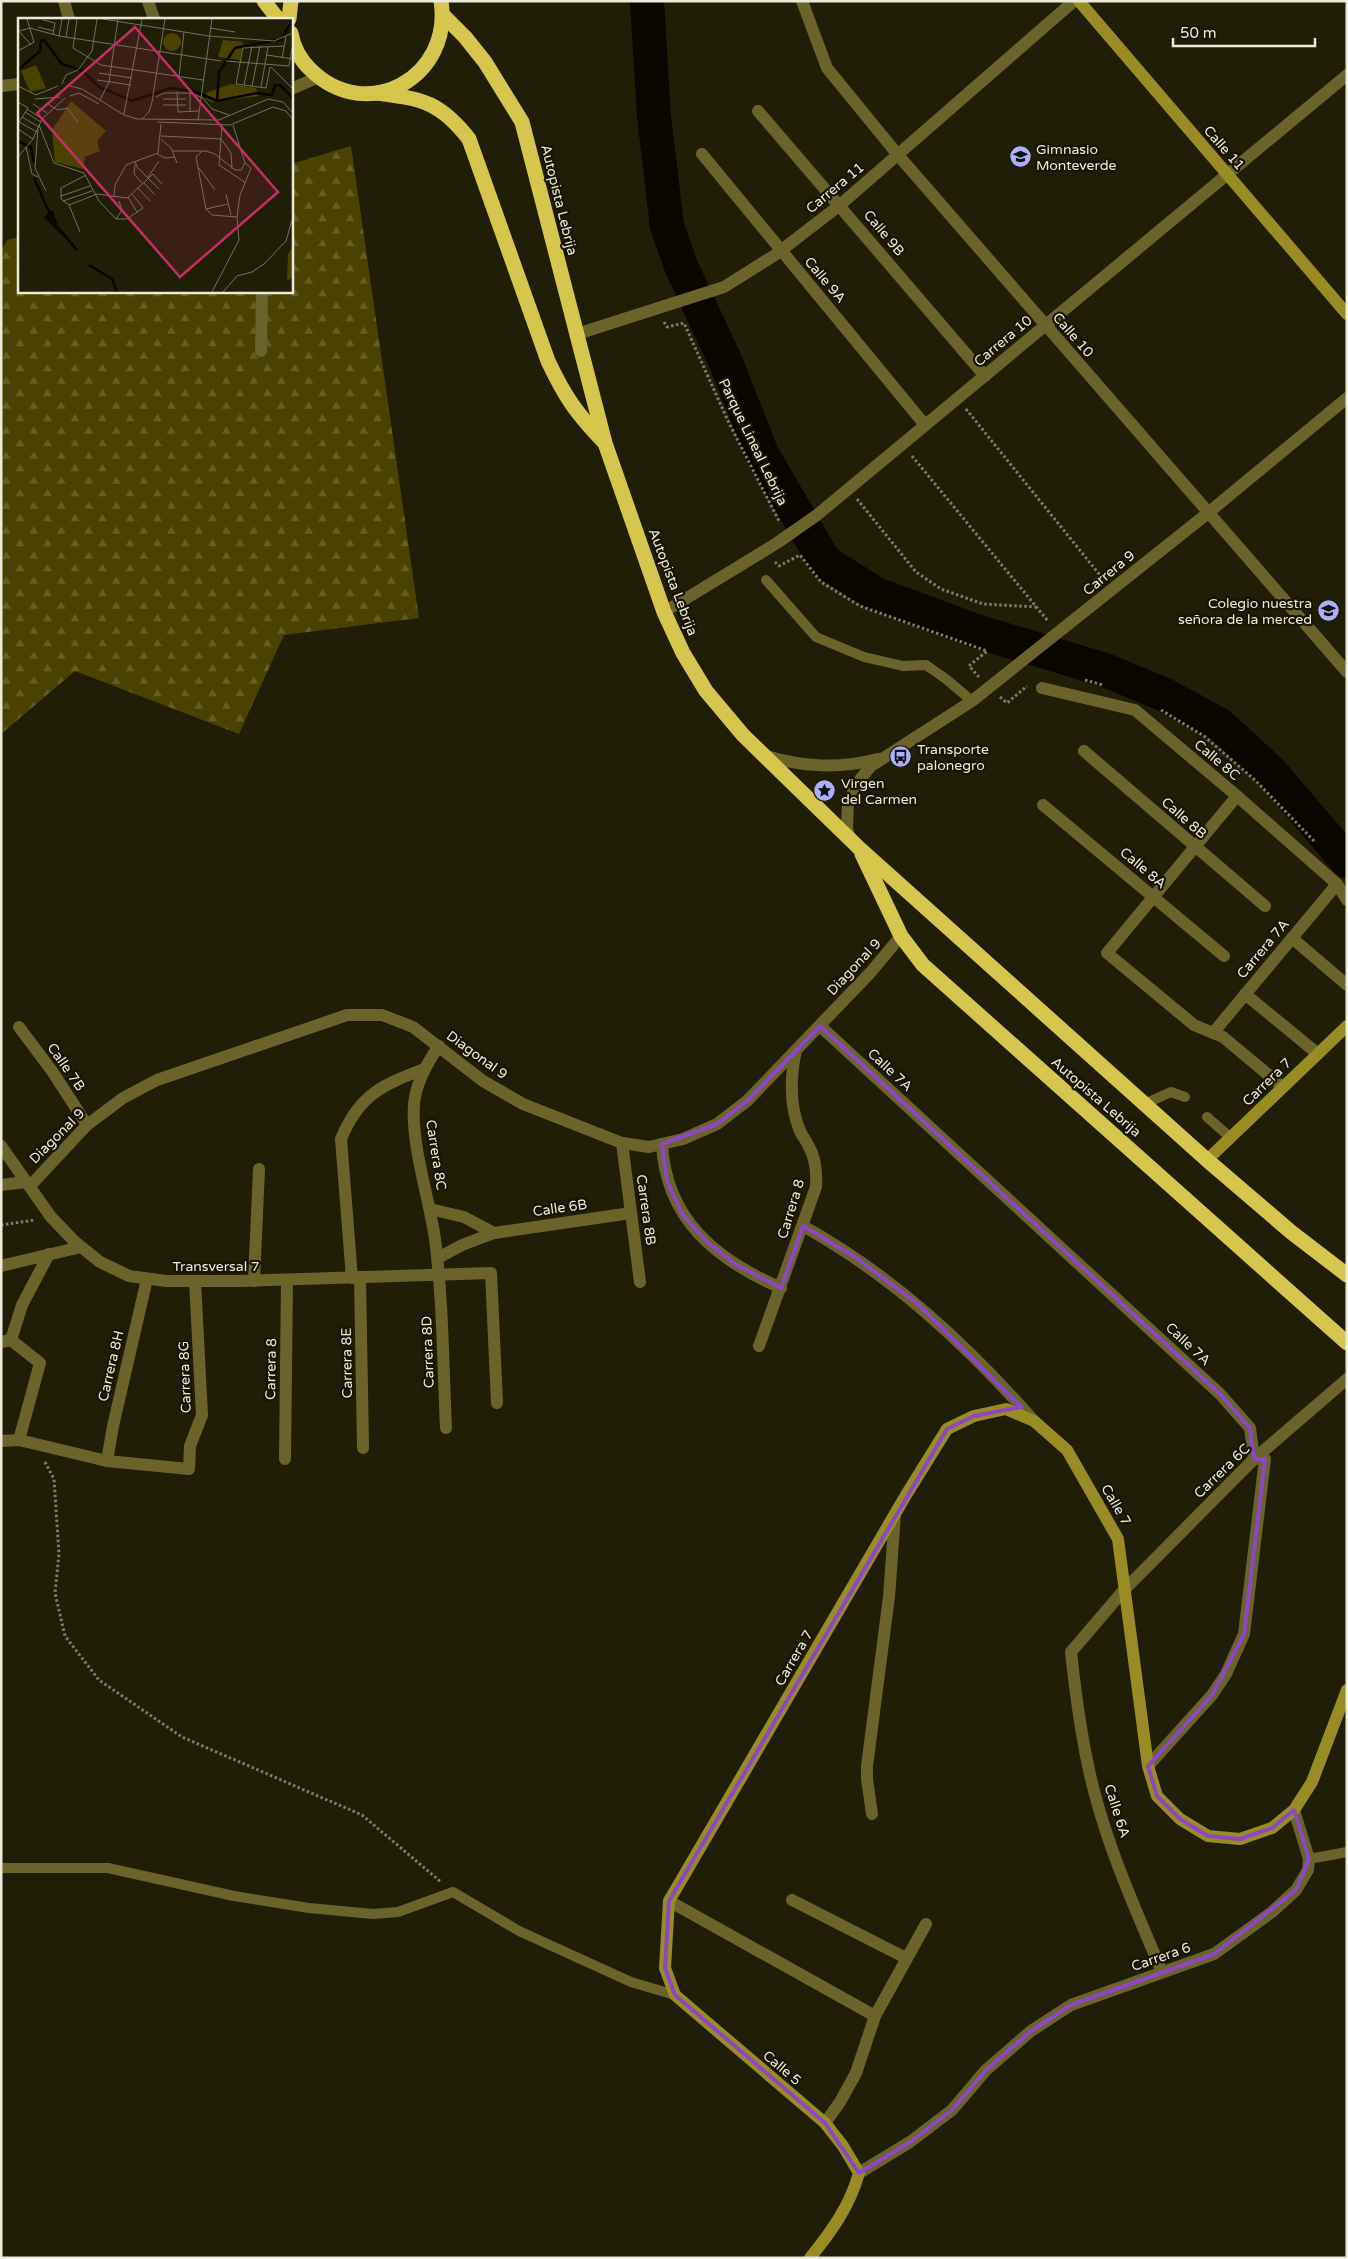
<svg xmlns="http://www.w3.org/2000/svg" width="1348" height="2259" viewBox="0 0 1348 2259" font-family="'Varela Round',sans-serif">
<style>
.forest{fill:url(#forest-firs)}
.lines{fill:none;stroke-linecap:round;stroke-linejoin:round}
.river{stroke:#0a0600;stroke-width:34}
.path{stroke:#7e7c68;stroke-width:3;stroke-dasharray:2.5 2.5;stroke-linecap:butt}
.lane{stroke:#6b642a;stroke-width:10}
.street{stroke:#6b642a;stroke-width:12}
.secondary{stroke:#988c25;stroke-width:12}
.highway{stroke:#d5c74e;stroke-width:15}
.marked{fill:none;stroke:#8c48c3;stroke-width:4;stroke-linejoin:round}
.labels{text-anchor:middle;dominant-baseline:central;stroke-width:4.5;stroke-linejoin:round;paint-order:stroke}
.street-label{font-size:14px;fill:#ebeadb;stroke:#181501}
.poi-label{font-size:14px;fill:#ebeadb;stroke:#181501;text-anchor:start}
.inset-river{fill:none;stroke:#0a0600;stroke-width:2.5}
.inset-road{fill:none;stroke:#72705c;stroke-width:1}
.view{fill:#c62d68;fill-opacity:0.15;stroke:#c62d68;stroke-width:2.5}
.inset-edge{fill:none;stroke:#ebeadb;stroke-width:2.5}
</style>
<defs>
<pattern id="forest-firs" width="22" height="20" patternUnits="userSpaceOnUse" patternTransform="scale(1.25)"><rect width="22" height="20" fill="#4a4300"/><path d="M5 1l3.5 6h-7zM16 11l3.5 6h-7z" fill="#645e25"/></pattern>
</defs>
<rect width="100%" height="100%" fill="#211e07"/>
<!-- forest -->
<path class="forest" d="M351 146 419 618 284 635 239 734 75 671 1 734V251L7 240 19 237V291H291V164Z"/>
<g class="lines">
<!-- river -->
<path class="river" d="M647 1 654 116 667 226 681 266 727 365 762 454 825 562 876 594 976 631 1105 670 1165 695 1220 725 1271 772 1347 861"/>
<!-- path -->
<g class="path">
<path d="M664 322 667 327 684 323 728 421 780 523"/>
<path d="M966 409 1103 579"/>
<path d="M912 456 1048 621"/>
<path d="M857 499 916 572 941 589 983 604 1036 607"/>
<path d="M775 562 779 566 800 555 821 582 860 606 987 651"/>
<path d="M979 677 969 666 987 651"/>
<path d="M1085 680 1103 685"/>
<path d="M1000 697 1007 703 1027 686"/>
<path d="M1161 710 1204 736 1256 781 1315 842"/>
<path d="M1 1225 35 1220"/>
<path d="M45 1462 54 1479 59 1554 55 1593 65 1636 99 1680 182 1737 362 1815 441 1882"/>
</g>
<!-- lane -->
<g class="lane">
<path d="M766 580 816 637 864 657 903 666 926 665 946 679 972 701"/>
<path d="M1144 1104 1171 1092 1185 1097"/>
<path d="M1207 1117 1231 1138"/>
<path d="M1309 1859 1347 1852"/>
<path d="M1 1868H108L234 1896 309 1908 373 1914 398 1912 453 1892 519 1931 631 1982 675 1995"/>
</g>
<!-- street -->
<g class="street">
<path d="M64 1 69 19"/>
<path d="M148 1 154 19"/>
<path d="M802 1 827 68 898 155 1347 672"/>
<path d="M1 86 19 84"/>
<path d="M291 89 319 77"/>
<path d="M758 111 985 376"/>
<path d="M702 154 925 425"/>
<path d="M577 334 724 287 775 255 840 205 1074 1"/>
<path d="M261 351 262 291"/>
<path d="M664 612 777 543 817 515 1347 75"/>
<path d="M1042 688 1135 710 1237 796 1337 884 1347 900"/>
<path d="M1084 751 1265 906"/>
<path d="M766 756C804 767 839 769 878 759"/>
<path d="M1237 796 1107 953 1194 1025 1223 1037 1283 1087"/>
<path d="M1043 805 1224 956"/>
<path d="M849 838 847 827 848 804 857 783 871 766 972 701 1208 513 1347 398"/>
<path d="M1292 938 1347 985"/>
<path d="M1245 994 1318 1054"/>
<path d="M820 1026 1220 1394 1250 1428 1254 1459H1265L1244 1634 1226 1674 1212 1695 1148 1766"/>
<path d="M19 1027 52 1071 87 1125"/>
<path d="M1213 1033 1337 884"/>
<path d="M439 1046C427 1063 416 1082 414 1104 411 1145 429 1197 435 1239 443 1301 443 1365 446 1428"/>
<path d="M622 1143 640 1282"/>
<path d="M662 1144C666 1219 715 1259 781 1288"/>
<path d="M1 1146 51 1217 75 1242 100 1262 129 1276 166 1281H240L491 1273 497 1403"/>
<path d="M1 1185 26 1182"/>
<path d="M30 1186 87 1125 123 1098 157 1080 347 1015H382L413 1027 483 1081 523 1104 622 1143 649 1147 683 1139 717 1124 747 1101 870 973 901 936"/>
<path d="M430 1209 464 1217 494 1233"/>
<path d="M803 1226C893 1276 967 1345 1034 1421"/>
<path d="M438 1258 462 1245 494 1233 631 1213"/>
<path d="M1 1266 81 1247"/>
<path d="M360 1277 363 1448"/>
<path d="M352 1278 341 1139C359 1095 382 1085 424 1069"/>
<path d="M254 1281 259 1169"/>
<path d="M11 1340 40 1363 19 1440"/>
<path d="M1 1342 11 1340 22 1305 49 1254"/>
<path d="M759 1346 816 1187C817 1172 816 1158 808 1145 806 1140 802 1136 800 1131 789 1105 790 1078 796 1050"/>
<path d="M1 1441 19 1440 107 1461 189 1469 190 1446 202 1415 195 1281"/>
<path d="M285 1459 287 1280"/>
<path d="M107 1461 113 1426 147 1279"/>
<path d="M872 1814 867 1779V1766L889 1597 895 1514"/>
<path d="M792 1900 906 1958"/>
<path d="M669 1901 875 2016"/>
<path d="M1162 1972C1137 1913 1110 1853 1094 1791 1082 1745 1076 1699 1071 1652L1124 1590 1254 1459 1347 1379"/>
<path d="M825 2123 840 2102 856 2073 875 2016 926 1924"/>
<path d="M859 2173 910 2142 952 2110 986 2070 1031 2031 1071 2005 1214 1954 1272 1912 1296 1890 1308 1870 1309 1859 1294 1810"/>
</g>
<!-- secondary -->
<g class="secondary">
<path d="M1079 1 1347 314"/>
<path d="M1207 1160 1347 1026"/>
<path d="M810 2258C831 2232 850 2206 859 2173L843 2146 825 2123 675 1995 665 1968 669 1901 906 1495 947 1429 974 1416 1006 1409 1034 1421 1067 1450 1118 1539 1148 1766 1157 1796 1180 1819 1208 1836 1240 1839 1272 1828 1294 1810 1312 1782 1347 1690"/>
</g>
<!-- highway -->
<g class="highway">
<path d="M264 1 278 19"/>
<path d="M444 16 465 37 485 62 522 122 605 443 664 612 683 653 706 691 743 735 859 848 1207 1160 1291 1232 1347 1275"/>
<path d="M289 19 291 1"/>
<path d="M291 33C293 47 301 61 311 70 367 125 453 77 441 1"/>
<path d="M377 93C423 99 440 102 469 139L548 361C565 397 576 413 604 442"/>
<path d="M862 854 901 936 923 965 1347 1343"/>
</g>
</g>
<!-- marked area -->
<path class="marked" d="M820 1026 1220 1394 1250 1428 1254 1459H1265L1244 1634 1212 1695 1148 1766 1157 1796 1180 1819 1208 1836 1240 1839 1272 1828 1294 1810 1309 1859 1296 1890 1214 1954 1071 2005 1031 2031 986 2070 952 2110 910 2142 859 2173 825 2123 675 1995 665 1968 669 1901 947 1429 974 1416 1021 1407 918 1304 855 1257 803 1226 781 1288 735 1264 705 1240 682 1214 667 1181 662 1144 717 1124 747 1101Z"/>
<!-- icons -->
<defs>
<symbol id="school-disc" viewBox="-11 -11 22 22"><circle r="9.5" fill="#adaffb" stroke="#181501"/><path d="M0-5L7-2L0 1L-7-2ZM-4 1L0 2.5L4 1V4Q0 6-4 4Z" fill="#111"/></symbol>
<symbol id="bus-disc" viewBox="-11 -11 22 22"><circle r="9.5" fill="#adaffb" stroke="#181501"/><path d="M-5-6H5V4H4V6H2V4H-2V6H-4V4H-5ZM-3.5-4V0h7V-4ZM-3.5 1.2v1.5H-2V1.2ZM2 1.2v1.5H3.5V1.2Z" fill="#111"/></symbol>
<symbol id="sight-disc" viewBox="-11 -11 22 22"><circle r="9.5" fill="#adaffb" stroke="#181501"/><path d="M0-6L1.8-2.2L6-1.7L2.9 1.2L3.7 5.4L0 3.3L-3.7 5.4L-2.9 1.2L-6-1.7L-1.8-2.2Z" fill="#111"/></symbol>
</defs>
<g fill-rule="evenodd">
<use href="#school-disc" x="1008" y="144" width="25" height="25"/>
<use href="#school-disc" x="1316" y="598" width="25" height="25"/>
<use href="#bus-disc" x="888" y="744" width="25" height="25"/>
<use href="#sight-disc" x="812" y="778" width="25" height="25"/>
</g>
<g class="labels">
<!-- street labels -->
<g class="street-label">
<text transform="translate(1224 148) rotate(49)">Calle 11</text>
<text transform="translate(835 188) rotate(-40)">Carrera 11</text>
<text transform="translate(559 200) rotate(76)">Autopista Lebrija</text>
<text transform="translate(884 233) rotate(50)">Calle 9B</text>
<text transform="translate(825 280) rotate(50)">Calle 9A</text>
<text transform="translate(1073 335) rotate(49)">Calle 10</text>
<text transform="translate(1003 341) rotate(-40)">Carrera 10</text>
<text transform="translate(753 442) rotate(64)">Parque Lineal Lebrija</text>
<text transform="translate(1109 573) rotate(-39)">Carrera 9</text>
<text transform="translate(673 582) rotate(69)">Autopista Lebrija</text>
<text transform="translate(1217 760) rotate(40)">Calle 8C</text>
<text transform="translate(1184 818) rotate(41)">Calle 8B</text>
<text transform="translate(1143 868) rotate(40)">Calle 8A</text>
<text transform="translate(1263 949) rotate(-50)">Carrera 7A</text>
<text transform="translate(854 967) rotate(-47)">Diagonal 9</text>
<text transform="translate(477 1055) rotate(36)">Diagonal 9</text>
<text transform="translate(66 1067) rotate(55)">Calle 7B</text>
<text transform="translate(890 1070) rotate(43)">Calle 7A</text>
<text transform="translate(1267 1082) rotate(-44)">Carrera 7</text>
<text transform="translate(1096 1097) rotate(41)">Autopista Lebrija</text>
<text transform="translate(57 1136) rotate(-45)">Diagonal 9</text>
<text transform="translate(436 1155) rotate(81)">Carrera 8C</text>
<text transform="translate(560 1208) rotate(-8)">Calle 6B</text>
<text transform="translate(791 1209) rotate(-73)">Carrera 8</text>
<text transform="translate(646 1210) rotate(82)">Carrera 8B</text>
<text x="216" y="1266">Transversal 7</text>
<text transform="translate(1188 1344) rotate(43)">Calle 7A</text>
<text transform="translate(428 1352) rotate(-92)">Carrera 8D</text>
<text transform="translate(347 1363) rotate(-91)">Carrera 8E</text>
<text transform="translate(111 1366) rotate(-77)">Carrera 8H</text>
<text transform="translate(271 1369) rotate(-89)">Carrera 8</text>
<text transform="translate(185 1377) rotate(-92)">Carrera 8G</text>
<text transform="translate(1222 1471) rotate(-44)">Carrera 6C</text>
<text transform="translate(1116 1505) rotate(60)">Calle 7</text>
<text transform="translate(794 1658) rotate(-60)">Carrera 7</text>
<text transform="translate(1117 1811) rotate(72)">Calle 6A</text>
<text transform="translate(1161 1957) rotate(-19)">Carrera 6</text>
<text transform="translate(782 2068) rotate(40)">Calle 5</text>
</g>
<!-- poi labels -->
<g class="poi-label">
<text x="1036" y="149">Gimnasio<tspan x="1036" dy="16">Monteverde</tspan></text>
<text x="1312" y="603" text-anchor="end">Colegio nuestra<tspan x="1312" dy="16">señora de la merced</tspan></text>
<text x="917" y="749">Transporte<tspan x="917" dy="16">palonegro</tspan></text>
<text x="841" y="783">Virgen<tspan x="841" dy="16">del Carmen</tspan></text>
</g>
</g>
<!-- overview -->
<g transform="translate(18 18)">
<rect width="275" height="275" fill="#211e07"/>
<path d="M145 24a9 9 0 1 1 18 0a9 9 0 1 1-18 0Z" fill="#4a4300"/>
<path d="M205 22 225 24 222 42 200 39ZM213 66 238 70 241 78 193 84 188 81V75ZM53 83 88 113 79 123 82 133 67 139 65 151 37 144 34 112ZM275 229V259L269 263 270 236Z" fill="#4a4300"/>
<path d="M18 47 28 70 12 74 3 53Z" fill="#4a4300"/>
<path d="M32 193H35L40 208 49 218 47 220 26 200Z" fill="#0a0600"/>
<path class="inset-river" d="M265 18 275 1M0 52 22 33 23 23 26 22 44 46 65 53 81 69 114 83 153 70 179 74 199 83 239 75 254 77 257 67H262L275 80M199 83 201 54 217 30 265 21M0 123 13 129 16 144M16 160 31 194M47 218 59 232M71 247 94 261 99 274"/>
<path class="inset-road" d="M59 1 55 30 83 47 185 62M85 1 191 18 256 23 275 15M25 2 37 5 35 17M20 9 36 13M192 10 217 14M0 12 13 27M1 13 12 10 41 18 203 43M41 18 44 1M48 19 51 1M0 33 16 24 9 1M249 37 275 41M264 40 268 19M208 43 271 48M271 48 275 25M252 49 248 70 218 66 225 30 266 28M253 49 275 71M81 55 114 60M161 59 166 14M79 62 113 67M44 66 48 57 60 52 74 33 79 1M226 67 234 28M0 68 18 77 40 68M52 68 64 71 106 97 119 101 201 102 250 81 265 84 275 95M234 68 242 28M243 69 250 29M159 74 160 94 181 93M172 75V93M52 78 61 75 81 86M138 79 146 75H172L185 80 194 91 211 97M17 81 42 79M145 81H168M82 82 91 64 100 1M0 84 10 90 1 104 19 114M28 85 40 92 49 90 60 104M15 86 29 95M145 87H168M9 91 24 101M7 94 23 104M106 96 124 1M4 99 21 109M124 101 131 94 134 84 147 1M180 102 194 1M139 104 212 107 255 89 268 93 275 102M21 107 36 145 66 155 81 183 98 201H109L125 190 114 176M204 107 201 147 228 165M0 111 15 121M20 111 17 150 28 173M143 118 203 121 213 135 214 151M143 121 153 130 159 145M8 129 14 156 20 159M155 133H188L197 136 217 152H223L227 145M184 133 178 139 188 191 194 197 219 199M139 136 147 140 157 139M0 139 15 121 24 101 47 80M117 143 119 149 141 171M117 146 116 156 125 166M181 150 197 172M130 159 141 143M126 165 137 177M120 170 132 183M208 176 213 197M43 178 72 168M96 179 97 167 108 147 140 135 143 106M110 179 119 194M45 183 74 173M51 187 79 176 109 180 135 156 144 166M51 187 43 181V170L68 157M51 187 62 214M188 191 210 186M98 201 104 192 101 183M194 274 221 222 219 199 222 177 233 150 227 145 215 107M205 274 219 258 234 254 246 246 268 223 274 202"/>
<path class="view" d="M117 9 260 174 162 259 19 95Z"/>
<rect width="275" height="275" class="inset-edge"/>
</g>
<!-- border -->
<rect width="1348" height="2259" fill="none" stroke="#ebeadb" stroke-width="5"/>
<!-- scale -->
<path d="M1173 38v8h142v-8" fill="none" stroke="#ebeadb" stroke-width="2.5"/>
<text x="1180" y="38" font-size="15" fill="#ebeadb" stroke="#181501" stroke-width="4" paint-order="stroke">50 m</text>
</svg>
